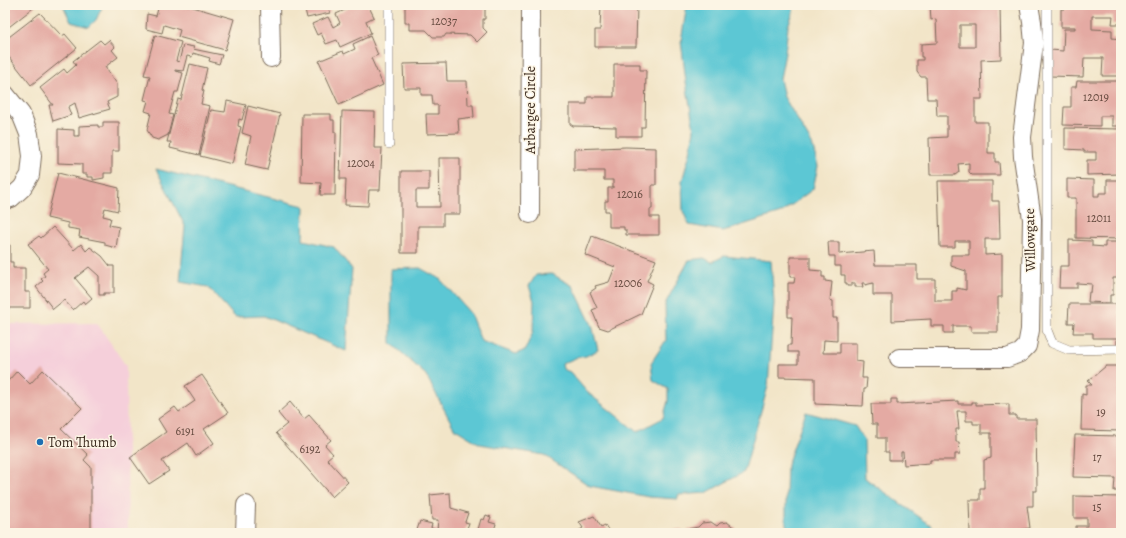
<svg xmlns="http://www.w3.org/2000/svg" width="1126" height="538" viewBox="0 0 1126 538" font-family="Alegreya,serif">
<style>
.built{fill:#f5cfda}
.water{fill:#5bc7d4;stroke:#4b7879}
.building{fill:#e4aaa3;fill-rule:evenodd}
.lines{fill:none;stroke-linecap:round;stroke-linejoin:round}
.service-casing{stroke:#7b6b5a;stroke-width:10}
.minor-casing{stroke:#7b6b5a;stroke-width:20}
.service{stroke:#fff;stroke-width:9}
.minor{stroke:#fff;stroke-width:18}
.poi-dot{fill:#1f6fb2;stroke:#fcf5e5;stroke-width:1.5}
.labels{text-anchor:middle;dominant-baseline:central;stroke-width:3;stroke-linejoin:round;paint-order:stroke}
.number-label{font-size:12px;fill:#654a3f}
.street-label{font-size:14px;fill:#3b2a1e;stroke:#fcf5e5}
.poi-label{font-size:14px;fill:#3b2a1e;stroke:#fcf5e5;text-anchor:start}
</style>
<rect width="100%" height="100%" fill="#fcf5e5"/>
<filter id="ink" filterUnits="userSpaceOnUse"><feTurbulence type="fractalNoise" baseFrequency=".025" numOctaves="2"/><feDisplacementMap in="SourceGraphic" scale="8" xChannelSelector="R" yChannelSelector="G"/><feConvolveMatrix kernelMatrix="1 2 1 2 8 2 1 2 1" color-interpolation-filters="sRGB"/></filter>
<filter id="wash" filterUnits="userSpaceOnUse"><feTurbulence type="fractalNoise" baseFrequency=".012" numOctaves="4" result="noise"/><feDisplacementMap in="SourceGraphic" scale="16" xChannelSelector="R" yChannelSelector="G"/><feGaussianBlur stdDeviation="0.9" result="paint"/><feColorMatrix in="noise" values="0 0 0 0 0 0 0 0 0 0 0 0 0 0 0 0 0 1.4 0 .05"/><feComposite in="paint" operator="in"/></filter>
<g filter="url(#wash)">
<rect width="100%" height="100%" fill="#f2e5c8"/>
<!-- built -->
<path class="built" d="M97 323 126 366 128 533H5V324Z"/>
<!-- water -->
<g class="water">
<path d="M63 5H103L96 20 89 27 71 22Z"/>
<path d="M687 5H793V13L788 26 785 53 780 79 784 97 812 144 818 166 813 189 781 213 723 231 689 225 683 211 682 181 690 153 694 130 686 82 681 41Z"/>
<path d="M156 169 304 206 303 240 334 247 352 269 346 351 264 316 235 317 208 287 180 282 185 226Z"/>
<path d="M724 256 771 261 774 303 768 386 744 472 706 493 678 495V499L649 497 590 486 544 455 480 444 454 428 426 375 391 343V269L420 268 440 279 470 313 481 341 516 354 525 350 533 332 534 301 529 286 536 275 552 274 573 286 592 325 598 350 586 356 575 358 562 364 563 369 570 372 587 392 637 432 663 418 668 401V389L653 380 651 363 666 340 665 304 689 260 704 258 712 262Z"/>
<path d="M806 412 855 426 864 440 865 478 939 531V533H791L786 525V492L787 465Z"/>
</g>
<g id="blocks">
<!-- building -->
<g class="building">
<path d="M6 5H37L5 30V17L6 16 5 12 9 10Z"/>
<path d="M159 5H186L234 19 225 50 178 37 180 30 164 25 162 33 146 29 147 14 156 16Z"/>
<path d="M304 5H328L330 13 307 18Z"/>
<path d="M356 5H368L374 17 366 21 371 33 340 47 337 40 326 44 321 33 317 35 312 24 328 17 333 27 340 23 336 14Z"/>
<path d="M405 5H486L485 7V19H483V28L487 32 477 42 470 35 446 34 444 37H433L426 30H409V23H405Z"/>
<path d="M601 5H637L636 47H595V30H600Z"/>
<path d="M930 5H1000L1001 59 981 60 982 99H975V122H988V153H995V162H999L1000 175H972L969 172V163L958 164 959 172 955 175H930L929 138 947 137V116H937L936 99H927L926 77H921L917 72V60H923V57H921V44L937 43 936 19 931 20ZM960 25H975V47H960Z"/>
<path d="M1065 5H1121V24H1112L1113 16H1092V29L1112 30V38L1121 39V76H1102L1103 58H1084L1083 77 1050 76V50L1063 51 1064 29H1075V27H1061V9H1065Z"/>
<path d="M40 13 62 36 65 34 77 48 31 85 5 52V40Z"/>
<path d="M155 35 181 42 176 61 179 62 183 45 194 47 193 49 222 55 219 64 209 61 210 58 193 53 192 57 187 56 183 71 175 70V71L183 73 178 92H175L169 114 173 115 168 135 158 140 152 138 147 130 151 113 145 111 148 101 144 100 150 76 144 75Z"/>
<path d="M370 36 378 55 371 58 383 85 339 105 319 61 343 51 344 54 355 49 353 44Z"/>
<path d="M100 40 104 44 109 40 115 47 112 50 118 57 105 67 117 84V97L107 102 110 109 79 118 75 103 68 107 71 115 53 121 49 105H53L40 88 64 69 67 73 76 65 73 61Z"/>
<path d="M446 63 447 81H467L468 105H473L474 117 458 119 459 133 427 134 426 114H438V105H433L432 95H421V88H404L403 64Z"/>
<path d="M190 64 207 68 202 90 204 91 201 104 210 106 199 155 170 148 171 142H167L178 99 181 100Z"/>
<path d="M614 64H640V70H646L645 127H641V136H616V127L573 126 570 124V104H587V97H614Z"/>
<path d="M1077 81H1121V126H1112V116H1100V126L1063 125 1064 107H1071V87H1076Z"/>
<path d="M227 101 246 105 242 120 239 119 238 126 241 127 232 164 200 156 211 110 225 112Z"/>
<path d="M248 106 280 114 267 170 245 165 251 136 242 133Z"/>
<path d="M342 111 375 112 374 148H382L380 190H369L368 206 345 205 346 179H340Z"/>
<path d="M302 114H331V120H334V132H336L335 195H320L321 183 301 182Z"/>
<path d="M103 122H119V151H112V173H104V178L93 180V177H87V174H82V164L58 163V129L74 130V136H79V126L98 125V127H103Z"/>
<path d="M1065 128 1121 129V174L1087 175V160H1096V152H1084V150L1065 149Z"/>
<path d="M626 147 656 148V185H652V209H650V217H659V235H626V230H624V227H609V211H605V201H608V188H613V180H604V171H574V149Z"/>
<path d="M439 158H460V214H443V226H418V253H401V171H429V190H416V207H440Z"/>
<path d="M58 173 119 188 118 211 105 208 103 216 111 218 109 225 119 227 116 248 105 245V242L79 237 80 230 68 228V223L47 218Z"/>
<path d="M1067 179 1094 180V196H1099V193H1107V180H1121V239L1076 238V198H1067Z"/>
<path d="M938 181H992V201H999L1000 239H985V255L1002 254V297H998V332H971V326H953V333H944V326H931V319L892 321V295H873V283L865 285V283H862L863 287H855V283H852V286H847V283H845V275H841V266H835V256H829L828 242H839V254L874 251 875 265H917V279H935V301H952V291H957V288L966 290V271L951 266V255H969V241H955V247H940Z"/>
<path d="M53 227 74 250 81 244 86 251 90 247 102 256 110 266H114V293H104V295H99V276L89 267 75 278 92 298 85 304 83 301 73 310 64 300 53 309 36 287 43 281 41 279 45 276 43 273 48 269 28 244 39 236 41 238Z"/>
<path d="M592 236 656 260 647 281 653 284 641 314 608 330 599 327 592 310 597 308 590 292 596 288 595 286 609 282 615 267 585 255Z"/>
<path d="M1069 240 1092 241V246L1105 247V242H1121V278H1113V295H1110V303L1088 302 1089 292H1091L1092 284 1077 283V288H1059L1060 266H1069Z"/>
<path d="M5 245H10V262H13V268H25V292H30V308H5Z"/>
<path d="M790 257H810V270L822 271V277H825V281L832 282 830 300 833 301V318H837V341L824 340 823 353H840V343H856V361L863 362 862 378H867L866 389H864L863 406 815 404V378L779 377V364H798V352H788V345H791L792 317H788V283H794L795 277H790Z"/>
<path d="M1069 304H1118V314H1121V346H1117V338H1093V333H1073L1074 323H1068Z"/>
<path d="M1106 366H1121V431L1081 430 1082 394 1086 395V385H1092L1088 381Z"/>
<path d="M43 370 82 408 61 429 88 455 84 460 91 467V533H5V378L8 381 17 371 30 384Z"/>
<path d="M202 375 228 413 204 429 214 443 196 456 188 443 162 461 169 471 149 484 130 457 166 432 158 419 175 407 179 412 195 401 185 386Z"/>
<path d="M891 399H897V404L958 401V404H972V402H976V405L1009 404V415H1016V419H1036L1037 491H1033V506H1027L1030 528 1019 530V533H970L969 500H980V488H984V460L991 458V433H981V424H973V421H966V411H957L959 429H956V442H959L960 454H955V460H930V463L904 465 903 452H901V460H889V452H885V438H877V424H872L871 404H891Z"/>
<path d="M290 402 304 419 309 415 331 440 325 445 333 454 327 459 348 482 332 497 276 433 287 424 278 413Z"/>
<path d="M1075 435 1121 436V491H1114L1115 478 1073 477Z"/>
<path d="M450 493 451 508 468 513 465 522 469 523 466 531 470 533H416L420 521 432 524 431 528 437 530 438 520H432L430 495Z"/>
<path d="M1074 496 1121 497V533H1076V526H1087V518H1074Z"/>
<path d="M486 515 491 517 489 522 496 524 493 533H477L481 519 484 520Z"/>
<path d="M594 516 601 527 605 525 610 533H575L583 528 579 522Z"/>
<path d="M711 522 717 526 720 523 727 522 736 529V533H689L688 529 698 527 702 523Z"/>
<path d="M681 529 686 533H672L674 530Z"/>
</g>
</g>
</g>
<g filter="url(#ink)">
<use href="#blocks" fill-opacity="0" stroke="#7b6b5a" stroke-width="1"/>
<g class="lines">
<defs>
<g id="service">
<path d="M1047 5V330L1052 343 1069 350 1121 349"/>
<path d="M389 144V5"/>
</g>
<g id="minor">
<path d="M270 5 271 58"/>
<path d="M5 94 21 114 29 134 32 156 30 175 22 188 11 198 5 200"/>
<path d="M530 214 531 5"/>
<path d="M899 358H1007L1020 353 1027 346 1030 330 1032 219 1023 157 1022 137 1034 43 1032 22 1029 5"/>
<path d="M245 533 246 505"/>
</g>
</defs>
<!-- service casing -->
<use href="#service" class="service-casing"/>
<!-- minor casing -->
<use href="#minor" class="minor-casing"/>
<!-- service -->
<use href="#service" class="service"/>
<!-- minor -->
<use href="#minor" class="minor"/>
</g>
</g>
<!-- markers -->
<circle class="poi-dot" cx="40" cy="442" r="4"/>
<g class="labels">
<!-- number labels -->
<g class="number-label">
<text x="444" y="21">12037</text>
<text x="1096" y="97">12019</text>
<text x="361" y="163">12004</text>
<text x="630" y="194">12016</text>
<text x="1099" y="218">12011</text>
<text x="628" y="283">12006</text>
<text x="1101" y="412">19</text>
<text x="185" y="431">6191</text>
<text x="310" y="449">6192</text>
<text x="1097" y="457">17</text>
<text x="1097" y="507">15</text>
</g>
<!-- street labels -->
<g class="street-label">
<text transform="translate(530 110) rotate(-90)">Arbargee Circle</text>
<text transform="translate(1030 240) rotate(-91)">Willowgate</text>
</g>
<!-- poi labels -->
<g class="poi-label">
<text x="48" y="442">Tom Thumb</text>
</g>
</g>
<!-- margin -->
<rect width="1126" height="538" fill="none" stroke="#fcf5e5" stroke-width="20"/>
</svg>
